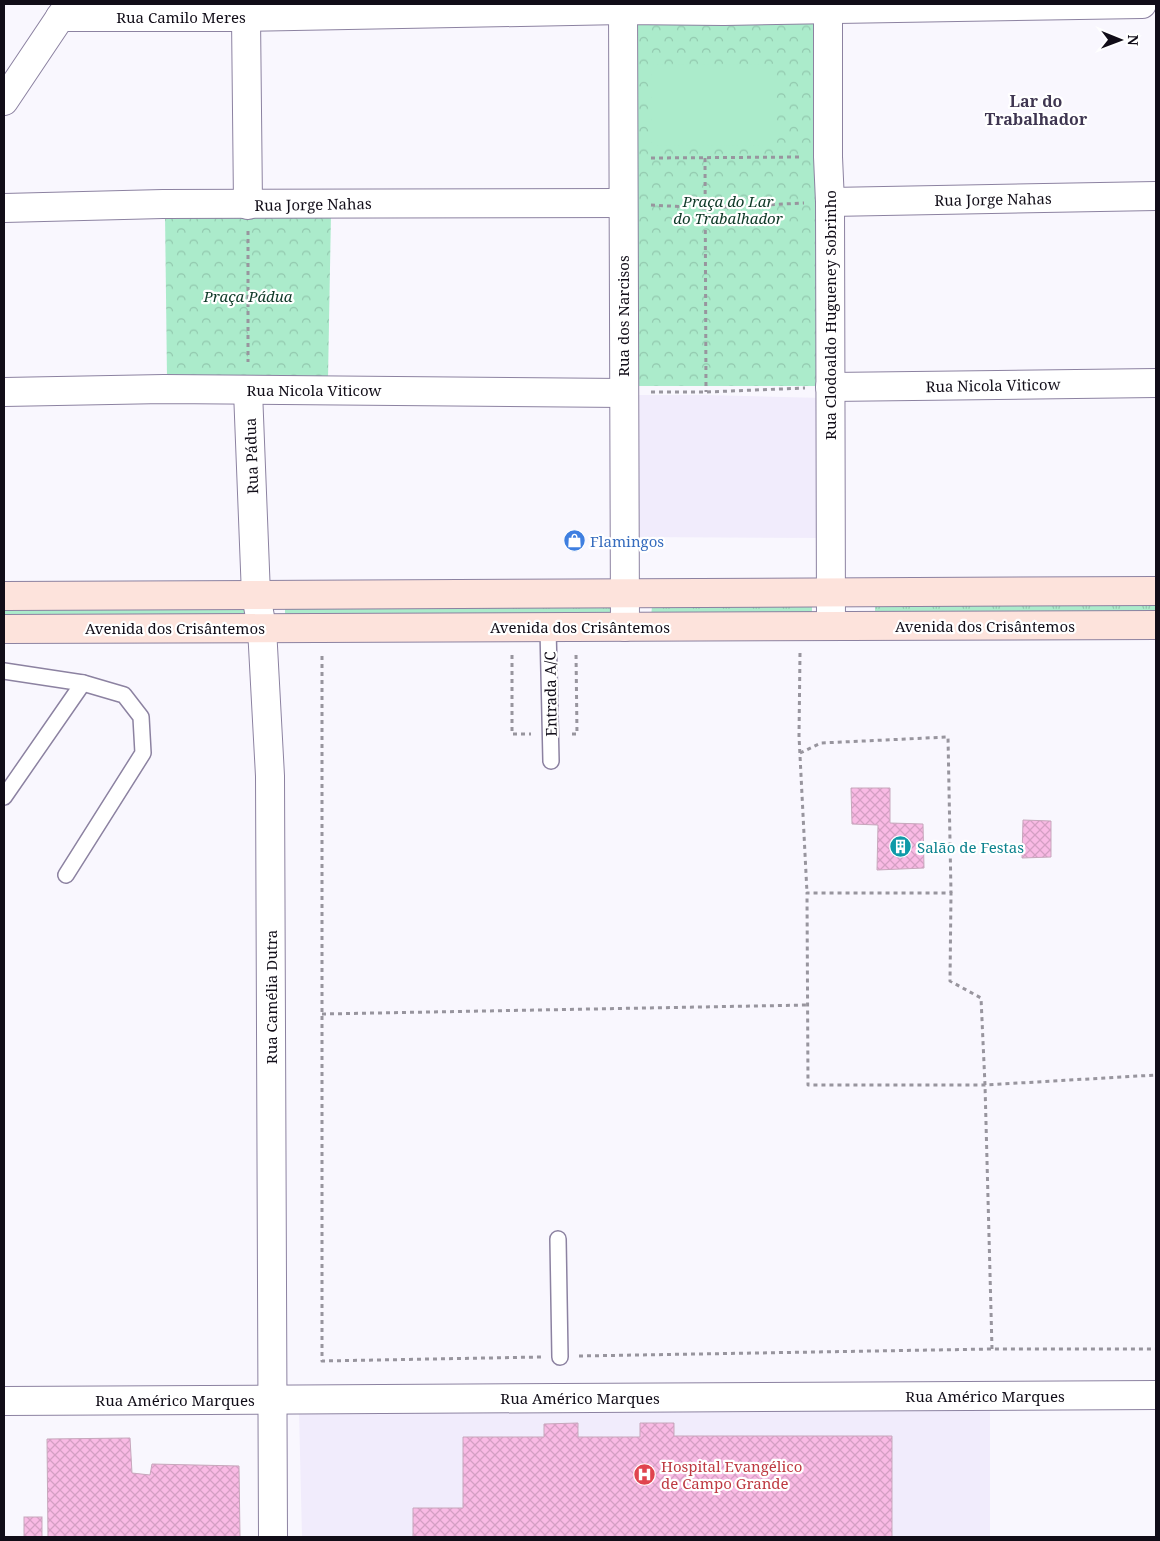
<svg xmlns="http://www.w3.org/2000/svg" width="1160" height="1541" viewBox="0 0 1160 1541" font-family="'Noto Serif',serif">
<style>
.built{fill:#f1ecfc}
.grass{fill:url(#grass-tufts)}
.park{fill:url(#park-crowns)}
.pitch{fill:#abebcb}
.building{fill:url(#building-cross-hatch);stroke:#c7a7bc}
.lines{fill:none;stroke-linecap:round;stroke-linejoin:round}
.lane-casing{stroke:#8c82a1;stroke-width:18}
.street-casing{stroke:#8c82a1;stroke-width:30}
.secondary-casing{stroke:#8c82a1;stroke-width:30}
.path{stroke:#98959e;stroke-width:3;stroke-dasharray:4 4;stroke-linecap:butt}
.lane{stroke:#fff;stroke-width:15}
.street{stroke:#fff;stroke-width:28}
.secondary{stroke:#fde3dc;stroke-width:28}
.labels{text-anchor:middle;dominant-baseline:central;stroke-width:4.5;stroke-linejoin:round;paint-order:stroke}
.street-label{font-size:15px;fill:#110d18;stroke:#fff}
.park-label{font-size:15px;font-style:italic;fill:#0e3927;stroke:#fff}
.shop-label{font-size:15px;fill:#366cbe;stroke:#fff;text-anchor:start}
.culture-label{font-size:15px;fill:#0d838f;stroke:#fff;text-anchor:start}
.health-label{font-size:15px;fill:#be3a42;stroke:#fff;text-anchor:start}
.neighbourhood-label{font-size:16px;font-weight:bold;fill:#3f3651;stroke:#fff}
</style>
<defs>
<pattern id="grass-tufts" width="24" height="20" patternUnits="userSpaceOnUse" patternTransform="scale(1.25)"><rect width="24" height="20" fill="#abebcb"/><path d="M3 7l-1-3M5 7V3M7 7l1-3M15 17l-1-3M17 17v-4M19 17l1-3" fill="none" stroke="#92c8ae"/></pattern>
<pattern id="park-crowns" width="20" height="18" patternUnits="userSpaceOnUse" patternTransform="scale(1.25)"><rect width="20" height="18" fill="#abebcb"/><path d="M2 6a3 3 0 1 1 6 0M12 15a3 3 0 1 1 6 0" fill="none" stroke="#92c8ae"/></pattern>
<pattern id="building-cross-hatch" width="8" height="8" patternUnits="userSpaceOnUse" patternTransform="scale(1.25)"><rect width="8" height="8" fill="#f9bae4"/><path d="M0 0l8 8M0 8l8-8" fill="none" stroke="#d49fc3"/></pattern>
</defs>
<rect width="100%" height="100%" fill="#f9f7fe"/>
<!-- built -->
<g class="built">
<path d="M636 395H706L824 398V538L634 537Z"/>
<path d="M990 1404V1537H302L299 1412Z"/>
</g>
<!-- grass -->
<g class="grass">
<path d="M1156 604V613L875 614V606Z"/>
<path d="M812 605V616L651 617 652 606Z"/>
<path d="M285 607H610V616L285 617Z"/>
<rect x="4" y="608" width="246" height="9"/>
</g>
<!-- park -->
<g class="park">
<path d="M632 20 725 21 816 24 820 386H633Z"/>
<path d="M165 213H331L328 379 167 378Z"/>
</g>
<!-- pitch -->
<path class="pitch" d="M776 64V145L652 146V65Z"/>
<!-- building -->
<g class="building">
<path d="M851 788H890V823L923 824 924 868 877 870 878 825 852 824Z"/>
<path d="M1023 820 1051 821V857L1022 858Z"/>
<path d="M578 1423V1437H640V1423H674V1436H892V1537H413V1508H463V1437H544V1424Z"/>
<path d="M130 1438 132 1473 150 1475 152 1464 239 1466 240 1537H48L47 1439Z"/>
<rect x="24" y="1517" width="18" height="20"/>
</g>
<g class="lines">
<defs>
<g id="lane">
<path d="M548 628 551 761"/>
<path d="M4 671 83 683 124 695 141 717 143 753 66 875"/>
<path d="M4 797 83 683"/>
<path d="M558 1239 560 1357"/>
</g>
<g id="street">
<path d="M623 4 625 627"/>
<path d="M828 4V157L830 202 831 626"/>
<path d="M60 17H246L623 10 724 11 1142 4"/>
<path d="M246 17 248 205"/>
<path d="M4 101 69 4"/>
<path d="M830 202 1156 196"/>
<path d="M4 208 163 204 623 203"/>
<path d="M830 387 1156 383"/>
<path d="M248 391 256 595 262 628 270 776 273 1537"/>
<path d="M4 392 164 389 624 393"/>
<path d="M4 1401 1156 1395"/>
</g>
<g id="secondary">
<path d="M4 596 1156 591"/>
<path d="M4 629 1156 625"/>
</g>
</defs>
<!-- lane casing -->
<use href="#lane" class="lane-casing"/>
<!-- street casing -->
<use href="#street" class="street-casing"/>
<!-- secondary casing -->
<use href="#secondary" class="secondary-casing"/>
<!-- path -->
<g class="path">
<path d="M651 158 802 157"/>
<path d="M705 158 706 392"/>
<path d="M651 205 705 208 804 203"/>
<path d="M248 231V362"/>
<path d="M651 392H706L805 388"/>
<path d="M800 653 799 736 807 893"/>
<path d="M512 655V734H531"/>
<path d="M322 656V1361L541 1357"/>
<path d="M572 734H577L576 653"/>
<path d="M800 753 821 743 948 737 951 893"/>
<path d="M322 1014 808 1005"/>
<path d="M992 1349 985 1085 981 998 950 981 951 893H807L808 1085H985L1156 1075"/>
<path d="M579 1356 992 1349H1156"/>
</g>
<!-- lane -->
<use href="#lane" class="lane"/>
<!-- street -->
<use href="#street" class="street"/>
<!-- secondary -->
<use href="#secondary" class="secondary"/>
</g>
<!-- icons -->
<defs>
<symbol id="shop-disc" viewBox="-11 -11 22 22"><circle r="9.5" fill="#3f7fe0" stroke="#fff"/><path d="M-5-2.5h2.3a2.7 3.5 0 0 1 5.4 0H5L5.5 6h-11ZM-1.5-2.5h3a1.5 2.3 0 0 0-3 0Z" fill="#fff"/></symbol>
<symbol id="building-disc" viewBox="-11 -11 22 22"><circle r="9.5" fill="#0f9aa8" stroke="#fff"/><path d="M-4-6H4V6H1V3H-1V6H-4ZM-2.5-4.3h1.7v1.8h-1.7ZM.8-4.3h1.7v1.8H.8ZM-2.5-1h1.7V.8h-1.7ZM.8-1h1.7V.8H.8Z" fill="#fff"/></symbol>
<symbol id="hospital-disc" viewBox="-11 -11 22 22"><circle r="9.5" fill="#e0444e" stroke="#fff"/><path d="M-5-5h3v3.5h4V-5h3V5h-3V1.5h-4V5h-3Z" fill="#fff"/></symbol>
</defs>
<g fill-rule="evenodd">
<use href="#shop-disc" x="562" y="528" width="25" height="25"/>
<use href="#building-disc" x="888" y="834" width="25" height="25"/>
<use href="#hospital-disc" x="632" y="1462" width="25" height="25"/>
</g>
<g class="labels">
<!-- street labels -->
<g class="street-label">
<text x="181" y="17">Rua Camilo Meres</text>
<text transform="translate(993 199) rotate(-1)">Rua Jorge Nahas</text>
<text transform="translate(313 204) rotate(-1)">Rua Jorge Nahas</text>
<text transform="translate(830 315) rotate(-90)">Rua Clodoaldo Hugueney Sobrinho</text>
<text transform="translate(623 316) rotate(-90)">Rua dos Narcisos</text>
<text transform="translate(993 385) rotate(-1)">Rua Nicola Viticow</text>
<text x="314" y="390">Rua Nicola Viticow</text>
<text transform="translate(251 456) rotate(-92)">Rua Pádua</text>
<text x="985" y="626">Avenida dos Crisântemos</text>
<text x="580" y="627">Avenida dos Crisântemos</text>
<text x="175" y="628">Avenida dos Crisântemos</text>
<text transform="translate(550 694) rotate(-91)">Entrada A/C</text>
<text transform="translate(271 997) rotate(-90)">Rua Camélia Dutra</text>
<text x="985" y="1396">Rua Américo Marques</text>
<text x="580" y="1398">Rua Américo Marques</text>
<text x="175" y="1400">Rua Américo Marques</text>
</g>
<!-- park labels -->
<g class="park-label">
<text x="728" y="201">Praça do Lar<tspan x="728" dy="17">do Trabalhador</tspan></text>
<text x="248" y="296">Praça Pádua</text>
</g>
<!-- shop labels -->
<g class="shop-label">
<text x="590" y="541">Flamingos</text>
</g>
<!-- culture labels -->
<g class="culture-label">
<text x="917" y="847">Salão de Festas</text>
</g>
<!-- health labels -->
<g class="health-label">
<text x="661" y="1466">Hospital Evangélico<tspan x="661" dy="17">de Campo Grande</tspan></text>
</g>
<!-- neighbourhood labels -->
<g class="neighbourhood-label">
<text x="1036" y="101">Lar do<tspan x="1036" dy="18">Trabalhador</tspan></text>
</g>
</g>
<!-- border -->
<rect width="1160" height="1541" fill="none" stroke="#110d18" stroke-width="10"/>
<!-- north arrow -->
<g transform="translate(1120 40) rotate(91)" stroke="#ffffff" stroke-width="4" paint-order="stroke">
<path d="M0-4L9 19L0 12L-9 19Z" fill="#110d18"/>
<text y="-8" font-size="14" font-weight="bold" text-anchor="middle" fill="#110d18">N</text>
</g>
</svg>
